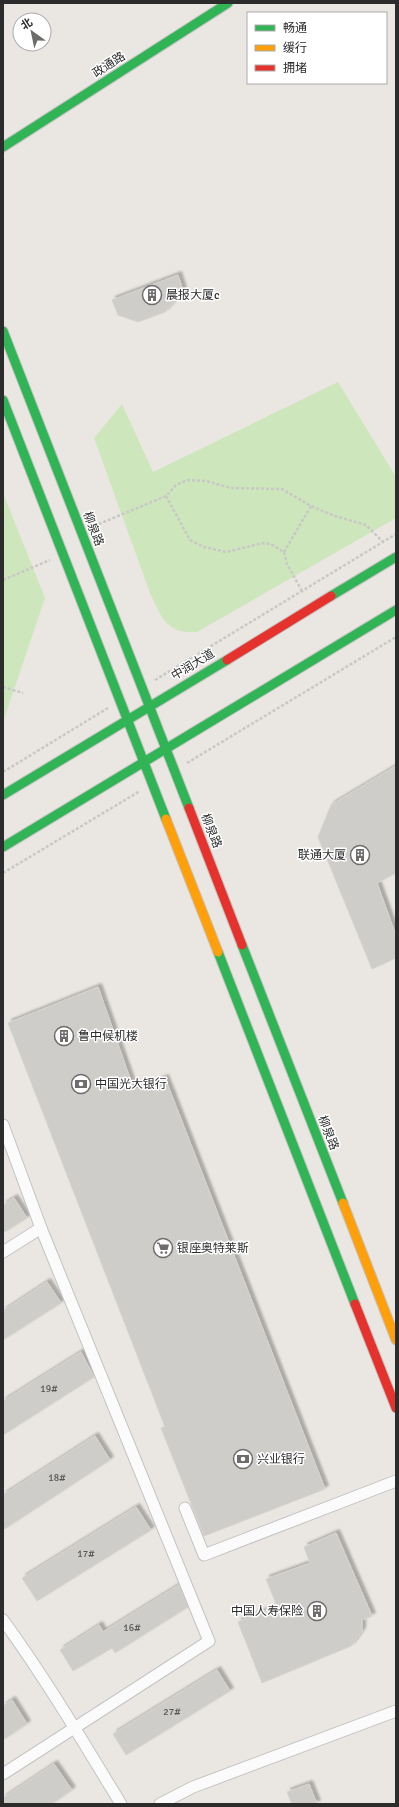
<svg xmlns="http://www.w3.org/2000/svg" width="399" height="1807" viewBox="0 0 399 1807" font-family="Signika,'Noto Sans SC',sans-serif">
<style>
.green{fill:#cee6bb}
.building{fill:#cfcdc9;stroke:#d5d3ce;filter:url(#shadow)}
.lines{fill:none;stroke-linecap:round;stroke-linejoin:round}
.street-casing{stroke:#c4c3c3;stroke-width:13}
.fast-casing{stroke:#c4c3c3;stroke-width:11}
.slow-casing{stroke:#c4c3c3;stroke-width:11}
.jam-casing{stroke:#c4c3c3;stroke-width:11}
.path{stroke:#c8c8c7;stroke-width:2.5;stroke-dasharray:3 2;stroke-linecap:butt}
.street{stroke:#fcfbfb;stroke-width:11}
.fast{stroke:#30b455;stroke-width:9}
.slow{stroke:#ff9f0a;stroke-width:9}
.jam{stroke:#e5322d;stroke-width:9}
.labels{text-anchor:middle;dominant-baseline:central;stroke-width:3;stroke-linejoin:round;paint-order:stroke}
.number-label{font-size:10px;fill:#565655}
.street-label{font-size:12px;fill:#2c2c2c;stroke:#fff}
.poi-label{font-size:12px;fill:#2c2c2c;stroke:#fff;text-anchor:start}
</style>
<defs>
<filter id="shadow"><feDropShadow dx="3.5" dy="-3.5" stdDeviation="1" flood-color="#0004"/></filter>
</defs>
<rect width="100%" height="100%" fill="#eae7e2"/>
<!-- green -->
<g class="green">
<path d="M338 382 396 477V518L197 632C166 634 162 618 150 593L94 438 122 404 153 472Z"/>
<path d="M3 493 45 598 3 722Z"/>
</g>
<!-- building -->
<g class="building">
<path d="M178 275 183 291 165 312 138 322 118 315 112 300Z"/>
<path d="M396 766V873L377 883 396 936V958L372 969 318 837 331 805Z"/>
<path d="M98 987 134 1090 165 1078 325 1489 204 1536 161 1428 165 1427 8 1023Z"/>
<path d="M14 1198 27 1218 3 1233V1205Z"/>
<path d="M47 1282 61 1303 3 1340V1311Z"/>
<path d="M81 1352 94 1377 3 1435V1401Z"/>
<path d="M95 1436 110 1460 3 1530V1495Z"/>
<path d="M136 1507 151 1530 37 1601 22 1578Z"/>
<path d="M336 1533 372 1616 362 1620V1631L351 1646 262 1683 238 1622 277 1606 266 1579 310 1563 304 1547Z"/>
<path d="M179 1585 188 1607 115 1653 112 1648 73 1671 60 1650 99 1625 103 1632Z"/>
<path d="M217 1670 230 1691 126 1755 113 1734Z"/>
<path d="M12 1700 27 1724 3 1740V1706Z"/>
<path d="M54 1764 72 1790 52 1804H3V1798Z"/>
<path d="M309 1784 317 1804H292L287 1792Z"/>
</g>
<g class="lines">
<defs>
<g id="street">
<path d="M3 1125 41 1228 209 1641 3 1774"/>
<path d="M3 1252 41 1228"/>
<path d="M185 1508 204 1555 396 1481"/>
<path d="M3 1620C46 1679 83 1742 121 1804"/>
<path d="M160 1804 193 1787 396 1711"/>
</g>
<g id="fast">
<path d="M3 147 228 3"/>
<path d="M3 331 189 808"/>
<path d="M3 400 166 819"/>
<path d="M331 596 396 557"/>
<path d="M3 795 227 660"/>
<path d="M3 847 396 610"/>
<path d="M242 945 343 1203"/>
<path d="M218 952 355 1304"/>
</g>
<g id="slow">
<path d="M166 819 218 952"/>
<path d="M343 1203 396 1340"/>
</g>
<g id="jam">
<path d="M227 660 331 596"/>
<path d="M189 808 242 945"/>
<path d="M355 1304 396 1408"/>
</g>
</defs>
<!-- street casing -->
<use href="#street" class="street-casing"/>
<!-- fast casing -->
<use href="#fast" class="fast-casing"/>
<!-- slow casing -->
<use href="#slow" class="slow-casing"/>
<!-- jam casing -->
<use href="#jam" class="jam-casing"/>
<!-- path -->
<g class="path">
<path d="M166 496 190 540 204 547 226 552 263 543 271 544 284 552 287 564 302 591"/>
<path d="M94 526 166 496 176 485 187 480 206 481 231 488 282 489 311 506 335 516 366 525 383 542"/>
<path d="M284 552 311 506"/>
<path d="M3 580 50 560"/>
<path d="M155 680 396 534"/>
<path d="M3 687 23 693"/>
<path d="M187 763 396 637"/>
<path d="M3 772 108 708"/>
<path d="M3 873 140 791"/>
</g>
<!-- street -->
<use href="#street" class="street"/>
<!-- fast -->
<use href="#fast" class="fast"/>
<!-- slow -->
<use href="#slow" class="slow"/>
<!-- jam -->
<use href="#jam" class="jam"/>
</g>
<!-- icons -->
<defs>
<symbol id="building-ring" viewBox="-11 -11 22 22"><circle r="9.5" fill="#fff" stroke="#6e6d6c" stroke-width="1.5"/><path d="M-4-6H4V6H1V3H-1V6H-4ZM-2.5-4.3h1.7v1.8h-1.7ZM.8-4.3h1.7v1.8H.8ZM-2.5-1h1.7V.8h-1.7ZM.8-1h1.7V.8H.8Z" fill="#6e6d6c"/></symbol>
<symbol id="bank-ring" viewBox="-11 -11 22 22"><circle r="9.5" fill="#fff" stroke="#6e6d6c" stroke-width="1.5"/><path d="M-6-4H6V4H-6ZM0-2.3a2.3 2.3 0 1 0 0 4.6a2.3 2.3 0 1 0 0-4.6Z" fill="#6e6d6c"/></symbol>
<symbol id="supermarket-ring" viewBox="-11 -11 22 22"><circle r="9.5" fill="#fff" stroke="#6e6d6c" stroke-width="1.5"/><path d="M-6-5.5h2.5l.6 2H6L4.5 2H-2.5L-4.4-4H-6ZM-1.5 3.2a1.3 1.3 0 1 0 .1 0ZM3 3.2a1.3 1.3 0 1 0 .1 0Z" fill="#6e6d6c"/></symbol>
</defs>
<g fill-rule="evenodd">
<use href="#building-ring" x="141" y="284" width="22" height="22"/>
<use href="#building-ring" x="349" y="844" width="22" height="22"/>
<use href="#building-ring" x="53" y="1025" width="22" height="22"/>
<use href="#bank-ring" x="70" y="1073" width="22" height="22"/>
<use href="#supermarket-ring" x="152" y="1237" width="22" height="22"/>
<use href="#bank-ring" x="232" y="1448" width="22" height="22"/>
<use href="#building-ring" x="306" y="1600" width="22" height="22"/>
</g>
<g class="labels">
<!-- number labels -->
<g class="number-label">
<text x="49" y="1389">19#</text>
<text x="57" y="1478">18#</text>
<text x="86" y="1554">17#</text>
<text x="132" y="1628">16#</text>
<text x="172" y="1712">27#</text>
</g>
<!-- street labels -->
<g class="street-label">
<text transform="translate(109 65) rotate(-33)">政通路</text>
<text transform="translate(93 529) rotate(69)">柳泉路</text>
<text transform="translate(193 665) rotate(-31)">中润大道</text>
<text transform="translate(211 831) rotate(69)">柳泉路</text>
<text transform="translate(328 1133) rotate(69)">柳泉路</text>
</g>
<!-- poi labels -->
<g class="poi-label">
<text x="166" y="295">晨报大厦c</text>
<text x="346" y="855" text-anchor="end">联通大厦</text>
<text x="78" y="1036">鲁中候机楼</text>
<text x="95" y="1084">中国光大银行</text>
<text x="177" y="1248">银座奥特莱斯</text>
<text x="257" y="1459">兴业银行</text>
<text x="303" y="1611" text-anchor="end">中国人寿保险</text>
</g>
</g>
<!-- border -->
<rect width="399" height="1807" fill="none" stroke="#2c2c2c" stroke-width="8"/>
<!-- legend -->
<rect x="247" y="12" width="140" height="72" fill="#ffffff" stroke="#ababab"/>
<rect x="255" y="25" width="20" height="6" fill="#30b455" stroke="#ababab"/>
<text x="283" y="32" font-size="12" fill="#2c2c2c">畅通</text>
<rect x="255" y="45" width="20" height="6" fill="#ff9f0a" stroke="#ababab"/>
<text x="283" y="52" font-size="12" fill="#2c2c2c">缓行</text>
<rect x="255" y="65" width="20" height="6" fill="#e5322d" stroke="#ababab"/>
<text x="283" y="72" font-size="12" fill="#2c2c2c">拥堵</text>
<!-- north arrow -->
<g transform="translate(32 32) rotate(327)"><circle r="19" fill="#ffffff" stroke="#ababab"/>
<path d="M0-3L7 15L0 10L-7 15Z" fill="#6e6d6c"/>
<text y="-6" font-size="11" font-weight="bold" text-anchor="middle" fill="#2c2c2c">北</text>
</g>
</svg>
